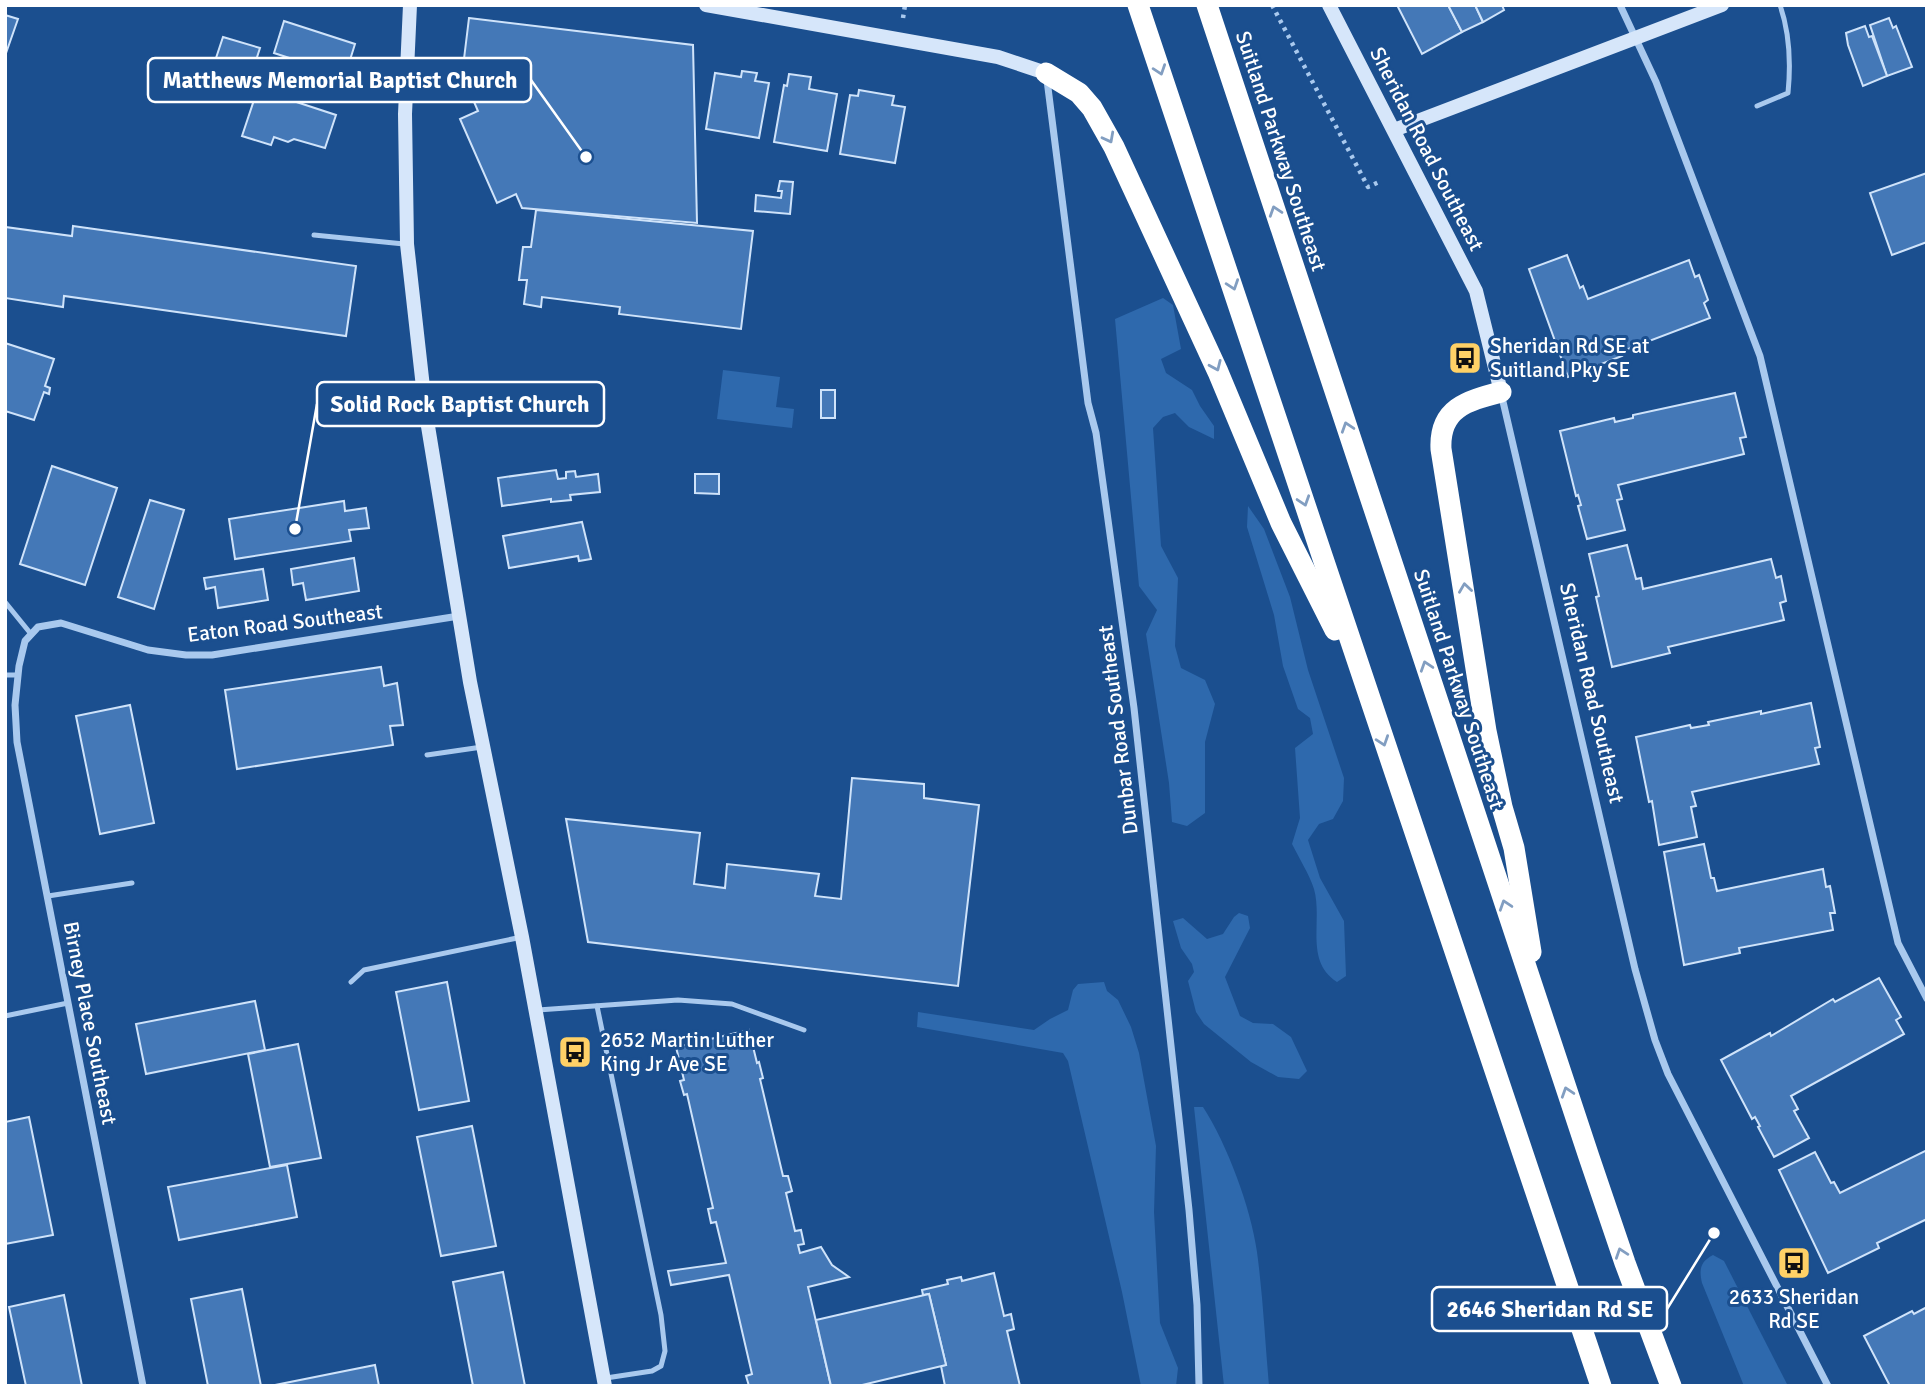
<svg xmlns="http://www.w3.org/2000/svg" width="1932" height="1391" viewBox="0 0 1932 1391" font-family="Signika,sans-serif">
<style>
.green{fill:#2e69ad}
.building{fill:#4478b7;stroke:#cfe3fa;stroke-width:2}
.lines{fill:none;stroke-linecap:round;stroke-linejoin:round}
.path{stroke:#a9c9ee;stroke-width:4.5;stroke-dasharray:3.5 5;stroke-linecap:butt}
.lane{stroke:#a9c9ee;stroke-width:5}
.street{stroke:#a9c9ee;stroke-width:7}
.secondary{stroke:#d6e6fa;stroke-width:14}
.highway{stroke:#fff;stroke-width:21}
.oneway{stroke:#829ec1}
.labels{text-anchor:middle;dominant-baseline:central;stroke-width:6;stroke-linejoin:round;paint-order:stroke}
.street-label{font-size:21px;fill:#fff;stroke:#1b4f8f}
.poi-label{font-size:21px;fill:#fff;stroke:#1b4f8f;text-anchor:start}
.leader{fill:none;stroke:#fff;stroke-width:2.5}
.callout-dot{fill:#fff;stroke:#1b4f8f;stroke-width:2.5}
.callout{fill:#1b4f8f;stroke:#fff;stroke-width:2.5}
.callout-label{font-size:23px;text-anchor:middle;font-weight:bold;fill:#fff}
</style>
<rect width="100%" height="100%" fill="#1b4f8f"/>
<!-- green -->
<g class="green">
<path d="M1163 298 1173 305 1181 349 1161 359 1166 373 1192 390 1200 406 1214 426V439L1189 427 1175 413 1163 417 1153 428 1161 546 1178 578 1175 646 1181 668 1205 680 1215 704 1205 742V813L1187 826 1172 822 1169 783 1146 634 1157 610 1139 586 1115 319Z"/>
<path d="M723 370 780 377 776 407 794 409 792 428 717 419Z"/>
<path d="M1248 506 1264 529 1290 597 1308 670 1344 778 1343 801 1333 819 1319 824 1308 840 1320 878 1344 921 1346 976 1337 982C1304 961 1323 921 1314 889 1309 874 1299 858 1292 844L1300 818 1295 748 1313 734 1310 718 1298 709 1283 666 1274 615 1247 527Z"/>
<path d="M1239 913 1248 916 1250 928 1225 977 1240 1016 1253 1023 1273 1024 1291 1037 1307 1071 1299 1079 1278 1077 1251 1062 1204 1024 1196 1012 1188 981 1194 972 1192 964 1181 948 1173 921 1183 918 1207 939 1223 934 1234 917Z"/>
<path d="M1104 982 1107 991 1118 1000 1131 1027 1139 1053 1156 1146 1154 1212 1160 1323 1178 1368 1176 1386H1141L1122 1292 1068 1061 1063 1053 917 1027 918 1012 1034 1030 1050 1019 1068 1010 1073 990 1078 984Z"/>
<path d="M1194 1107H1203C1227 1144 1251 1208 1257 1252 1263 1296 1265 1341 1269 1386H1224Z"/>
<path d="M1713 1255 1724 1261 1788 1386H1744L1702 1283C1699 1269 1700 1262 1713 1255Z"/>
</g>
<!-- building -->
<g class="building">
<path d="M1397 5H1448L1462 32 1422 54Z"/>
<path d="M1448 5H1475L1483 22 1462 32Z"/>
<path d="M1475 5H1502L1504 10 1483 22Z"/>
<path d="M5 15 18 19 5 56Z"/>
<path d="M469 18 693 45 697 223 522 208 516 194 497 203 460 119 478 111 471 95 482 82 463 67Z"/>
<path d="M1889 18 1893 28 1896 26 1912 67 1887 76 1870 25Z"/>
<path d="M284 21 355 44 345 76 274 53Z"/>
<path d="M1865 26 1869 37 1872 36 1887 76 1863 86 1848 45 1846 33Z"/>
<path d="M223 37 260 48 250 79 213 67Z"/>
<path d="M742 71 757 73 755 81 769 83 759 138 706 129 715 73 741 77Z"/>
<path d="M789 74 811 77 809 89 837 94 827 151 774 142 784 85 787 86Z"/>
<path d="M859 90 894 96 892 105 905 107 895 163 840 154 850 95 858 96Z"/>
<path d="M257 91 268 95 269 93 336 115 325 148 294 139 288 142 274 137 271 145 242 136Z"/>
<path d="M1927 173V242L1892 255 1870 193Z"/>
<path d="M780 181 793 182 790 214 755 211 756 195 781 198 782 191H778Z"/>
<path d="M536 210 753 231 741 329 619 314 620 307 542 297 541 307 524 304 527 280H519L523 247H531Z"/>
<path d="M73 226 356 266 346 336 64 296 63 307 5 298V227L72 236Z"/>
<path d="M1567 255 1580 288 1583 286 1588 299 1689 260 1695 277 1699 275 1708 300 1704 303 1710 318 1620 352 1622 356 1568 377 1529 269Z"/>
<path d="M5 343 54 359 45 386 50 388 49 394 44 392 34 420 5 411Z"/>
<rect x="821" y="390" width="14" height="28"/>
<path d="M1735 393 1746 437 1740 438 1744 454 1618 485 1622 499 1617 500 1625 530 1587 539 1578 506 1581 505 1578 495 1576 496 1560 431 1614 418 1615 422 1633 418V415Z"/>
<path d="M52 466 117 488 85 585 20 564Z"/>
<path d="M556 470 558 479 566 478V472L575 471 576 477 598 474 600 492 570 495 571 500 551 502V499L502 506 498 478Z"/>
<path d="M695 474H719V494L695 493Z"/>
<path d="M150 500 184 510 154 609 118 597Z"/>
<path d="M344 501 345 511 366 508 369 528 349 530 351 541 235 559 229 519Z"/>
<path d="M582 522 591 559 579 561 578 556 509 568 503 536Z"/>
<path d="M1627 545 1636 579 1641 578 1643 589 1771 559 1776 578 1781 576 1786 601 1780 603 1784 620 1668 647 1670 653 1612 667 1596 597 1599 596 1589 554Z"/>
<path d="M354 558 359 591 306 600 303 583 293 585 291 569Z"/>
<path d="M263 569 268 600 218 608 215 587 206 589 204 578Z"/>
<path d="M381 667 384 686 397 683 403 725 390 726 393 745 237 769 225 690Z"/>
<path d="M1811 703 1820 747 1815 748 1819 764 1692 792 1696 806 1691 807 1697 837 1659 845 1652 801 1649 802 1636 737 1690 725 1691 728 1709 725 1708 722 1761 711V714Z"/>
<path d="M130 705 154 823 100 834 76 716Z"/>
<path d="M852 778 924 784V798L979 805 958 986 588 942 566 819 700 833 694 884 725 888 727 864 819 874 815 896 841 899Z"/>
<path d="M1704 844 1711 878H1714L1717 891 1823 869 1826 887 1830 886 1835 913H1830L1833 930 1739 948 1740 953 1684 965 1664 852Z"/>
<path d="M1879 978 1901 1017 1896 1020 1904 1034 1791 1096 1798 1109 1794 1111 1809 1138 1774 1157 1758 1127 1760 1126 1755 1117 1752 1119 1721 1060 1770 1033 1771 1036 1833 999 1835 1002Z"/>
<path d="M447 982 469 1101 419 1110 396 992Z"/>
<path d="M255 1001 265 1050 146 1074 136 1024Z"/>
<path d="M749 1030 757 1063 759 1062 763 1078 760 1079 783 1176H788L792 1191 786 1193 795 1231 801 1230 804 1244 798 1245 800 1253 821 1247 832 1265 849 1277 808 1287 831 1386H749L746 1376 752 1374 729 1275 671 1285 668 1271 726 1263 716 1222 711 1223 708 1209 713 1208 687 1094 684 1095 680 1081 684 1080 676 1047Z"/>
<path d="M298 1044 321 1158 270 1167 248 1054Z"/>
<path d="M29 1117 53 1235 5 1244V1122Z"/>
<path d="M472 1126 496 1246 441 1256 417 1137Z"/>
<path d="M1927 1150V1219L1877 1243 1879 1248 1828 1273 1779 1170 1815 1152 1831 1183 1834 1182 1840 1193Z"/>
<path d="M287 1165 297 1217 179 1240 168 1187Z"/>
<path d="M503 1272 525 1386H473L453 1282Z"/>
<path d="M994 1273 1004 1316 1011 1314 1014 1329 1007 1331 1020 1386H945L941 1366 946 1365 929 1294 923 1295 922 1290 948 1284 947 1280 961 1277 962 1281Z"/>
<path d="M242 1289 261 1386H208L191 1299Z"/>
<path d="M929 1294 946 1365 858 1386H831L816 1320Z"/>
<path d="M64 1295 82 1386H26L9 1307Z"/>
<path d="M1927 1307V1386H1890L1864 1336 1912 1311 1914 1314Z"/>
<path d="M375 1365 379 1386H270Z"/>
</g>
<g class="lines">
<!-- path -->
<g class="path">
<path d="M1272 5 1368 187 1381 181"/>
<path d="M903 18 905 5"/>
</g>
<!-- lane -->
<g class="lane">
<path d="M1757 106 1788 93C1791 63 1790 34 1780 5"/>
<path d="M314 235 404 244"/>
<path d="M5 602 31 634"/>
<path d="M5 675H17"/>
<path d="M427 755 482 747"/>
<path d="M48 896 132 883"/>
<path d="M351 982 364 970 522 937"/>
<path d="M597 1006 661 1315 665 1351 661 1366 652 1371 606 1378"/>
<path d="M538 1010 678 1000 732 1004 804 1030"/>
<path d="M5 1016 68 1003"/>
</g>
<!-- street -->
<g class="street">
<path d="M1620 5 1656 82 1760 356 1898 943 1927 999"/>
<path d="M1047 80 1088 403 1096 433 1134 708 1189 1210 1197 1305 1199 1386"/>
<path d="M1501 393 1635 969 1655 1040 1668 1074 1828 1386"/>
<path d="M143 1386 17 742 15 705 19 666 25 641 38 627 61 623 148 650 186 655H212L459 616"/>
</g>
<!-- secondary -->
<g class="secondary">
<path d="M410 5 405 114 407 244 426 414 470 682 522 937 605 1386"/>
<path d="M706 5 998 57 1046 73"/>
<path d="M1329 5 1476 291 1501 392"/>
<path d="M1394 130 1722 5"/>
</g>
<!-- highway -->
<g class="highway">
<path d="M1138 5C1293 465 1444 927 1601 1386"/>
<path d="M1207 5 1589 1157 1625 1263 1671 1386"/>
<path d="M1046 73 1079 93 1092 108 1114 147 1218 372 1281 523 1335 630"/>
<path d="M1501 392C1467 401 1439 408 1441 449L1486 731 1502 807 1514 848 1531 952"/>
</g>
</g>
<!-- one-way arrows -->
<defs><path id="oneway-chevron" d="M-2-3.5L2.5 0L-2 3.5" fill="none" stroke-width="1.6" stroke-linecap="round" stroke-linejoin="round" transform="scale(1.75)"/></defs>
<g class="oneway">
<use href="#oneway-chevron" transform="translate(1160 70) rotate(71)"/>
<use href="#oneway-chevron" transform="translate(1109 138) rotate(62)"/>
<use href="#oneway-chevron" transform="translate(1275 211) rotate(-108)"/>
<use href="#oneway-chevron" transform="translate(1233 285) rotate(71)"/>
<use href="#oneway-chevron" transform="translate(1216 366) rotate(66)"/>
<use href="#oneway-chevron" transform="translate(1347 427) rotate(-108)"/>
<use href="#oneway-chevron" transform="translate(1304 501) rotate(72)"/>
<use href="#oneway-chevron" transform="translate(1465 588) rotate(-98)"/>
<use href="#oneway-chevron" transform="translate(1426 666) rotate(-108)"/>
<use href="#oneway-chevron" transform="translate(1383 741) rotate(71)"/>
<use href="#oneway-chevron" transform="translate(1505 905) rotate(-108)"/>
<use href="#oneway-chevron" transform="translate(1567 1092) rotate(-108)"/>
<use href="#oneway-chevron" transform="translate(1621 1253) rotate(-109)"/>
</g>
<!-- icons -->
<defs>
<symbol id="bus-square" viewBox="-11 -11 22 22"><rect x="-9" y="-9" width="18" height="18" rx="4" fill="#ffd166" stroke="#1b4f8f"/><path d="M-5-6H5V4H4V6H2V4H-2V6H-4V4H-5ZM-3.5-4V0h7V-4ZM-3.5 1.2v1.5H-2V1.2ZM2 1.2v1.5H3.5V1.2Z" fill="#111"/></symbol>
</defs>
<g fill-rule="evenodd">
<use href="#bus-square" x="1446" y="339" width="38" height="38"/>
<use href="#bus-square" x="556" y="1033" width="38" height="38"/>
<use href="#bus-square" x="1775" y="1244" width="38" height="38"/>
</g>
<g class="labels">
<!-- street labels -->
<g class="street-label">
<text transform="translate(1427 149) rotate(63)">Sheridan Road Southeast</text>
<text transform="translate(1281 151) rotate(72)">Suitland Parkway Southeast</text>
<text transform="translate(285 623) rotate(-7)">Eaton Road Southeast</text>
<text transform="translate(1459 689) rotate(72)">Suitland Parkway Southeast</text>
<text transform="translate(1592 693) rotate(77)">Sheridan Road Southeast</text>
<text transform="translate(1118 730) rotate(-97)">Dunbar Road Southeast</text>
<text transform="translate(90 1023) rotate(79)">Birney Place Southeast</text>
</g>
<!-- poi labels -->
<g class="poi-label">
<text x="1490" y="346">Sheridan Rd SE at<tspan x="1490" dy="24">Suitland Pky SE</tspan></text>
<text x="600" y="1040">2652 Martin Luther<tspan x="600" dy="24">King Jr Ave SE</tspan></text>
<text x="1794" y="1297" text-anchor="middle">2633 Sheridan<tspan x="1794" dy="24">Rd SE</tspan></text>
</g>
</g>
<!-- callouts -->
<path class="leader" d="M586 157L531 80M295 529L317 404M1714 1233L1667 1309"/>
<g class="callout-dot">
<circle cx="586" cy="157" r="7"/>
<circle cx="295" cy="529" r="7"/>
<circle cx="1714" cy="1233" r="7"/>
</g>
<g class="callout">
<rect x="148" y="58" width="383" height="44" rx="7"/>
<rect x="317" y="382" width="287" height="44" rx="7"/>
<rect x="1432" y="1287" width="235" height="44" rx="7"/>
</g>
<g class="callout-label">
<text x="340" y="88">Matthews Memorial Baptist Church</text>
<text x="460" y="412">Solid Rock Baptist Church</text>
<text x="1550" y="1317">2646 Sheridan Rd SE</text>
</g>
<!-- border -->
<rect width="1932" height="1391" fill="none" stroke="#ffffff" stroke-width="14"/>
</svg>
